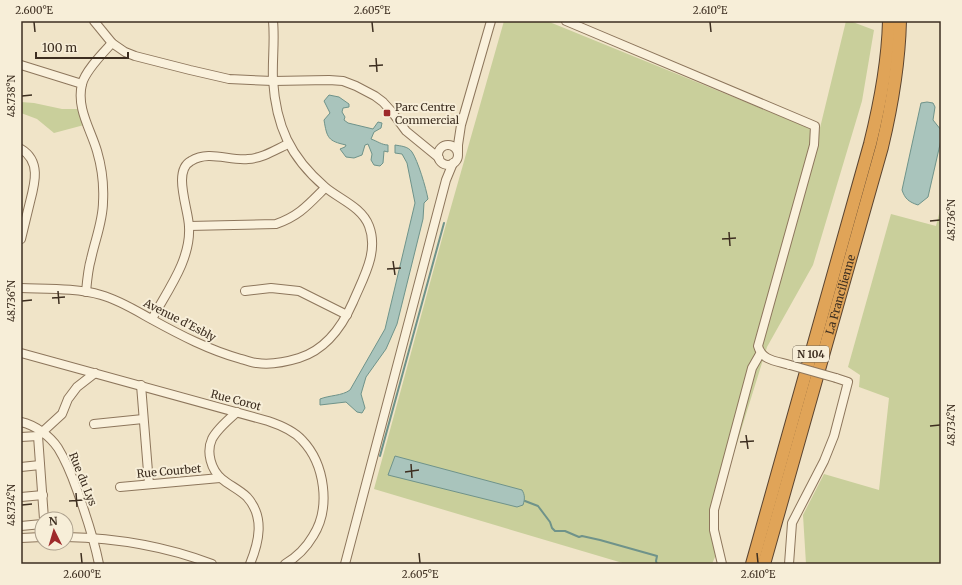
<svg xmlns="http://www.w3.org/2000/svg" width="962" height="585" viewBox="0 0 962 585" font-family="Merriweather,serif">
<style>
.green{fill:#c9cf9b}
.water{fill:#a9c4bc;stroke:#6f938a}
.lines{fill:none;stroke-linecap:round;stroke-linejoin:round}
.stream{stroke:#6f938a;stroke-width:2}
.minor-casing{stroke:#8d765c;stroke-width:10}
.highway-casing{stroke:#5b4430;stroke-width:14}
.minor{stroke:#faf1dc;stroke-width:8}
.highway{stroke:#e0a458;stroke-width:12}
.minor-bridge-casing{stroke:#8d765c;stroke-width:10;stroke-linecap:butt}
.minor-bridge{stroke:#faf1dc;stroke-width:8}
.ticks{fill:none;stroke:#3d2e20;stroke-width:1.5}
.poi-dot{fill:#9e2a2b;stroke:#f7eed8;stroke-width:1.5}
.labels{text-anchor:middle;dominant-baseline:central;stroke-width:4;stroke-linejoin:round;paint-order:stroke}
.shield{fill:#f7eed8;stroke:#756857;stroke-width:1}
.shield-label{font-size:10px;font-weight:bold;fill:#3d2e20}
.poi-label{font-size:11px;fill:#3d2e20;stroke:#f7eed8;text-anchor:start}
.street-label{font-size:11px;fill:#3d2e20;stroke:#f7eed8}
.neatline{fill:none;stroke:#3d2e20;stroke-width:1.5}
.ticks-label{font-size:10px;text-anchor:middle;fill:#3d2e20}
</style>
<rect width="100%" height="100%" fill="#f0e4c8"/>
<!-- green -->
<g class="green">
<path d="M504 21H547L819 132 846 21H850L874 30 862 101 813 265 767 347 713 520 715 557 712 564H626L374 489 443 235Z"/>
<path d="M21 102 34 103 62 109H79L84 125 54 133 37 119 21 113Z"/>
<path d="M941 206V564H806L803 515 824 474 879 490 889 398 859 387 860 375 848 367 891 214 936 226Z"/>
</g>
<!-- water -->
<g class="water">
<path d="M329 95 339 97 349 104V107L343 108 342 112 345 117 344 120 348 123 373 129 378 122 382 123 381 128 374 132 371 139C377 141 382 145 388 145V152L384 151 383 163 380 166 374 165 371 160 372 154 368 144 365 145 362 155 354 158 346 157 340 149 345 147 346 145C328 141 327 138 324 120L330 113 324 101Z"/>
<path d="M927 102 933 103 935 107 933 120 941 130V140L928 197 918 205C909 202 905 199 902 190L921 103Z"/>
<path d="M395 145C400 146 408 146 412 152 418 161 426 188 428 199L424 203 423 219 397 324 386 349 366 377 361 394 365 408 362 413 357 412 346 402 320 405V399C330 395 342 396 350 390L385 329 415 203 407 163 402 154 395 153Z"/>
<path d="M395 456 522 490C525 495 525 499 523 505L517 507 388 475Z"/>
</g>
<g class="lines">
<!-- stream -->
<g class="stream">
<path d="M380 456 444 223"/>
<path d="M525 501 538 506 550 522 552 528 555 531H565L579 537 582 536 600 540 657 556 656 561 657 564"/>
</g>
<defs>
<g id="minor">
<path d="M94 21 112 43 125 52 135 56 190 70 229 79 273 81 329 80 343 81 356 86 375 96 383 102 392 112 406 131 439 158"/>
<path d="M566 21 815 126 814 145 758 346C762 361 777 361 790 365"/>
<path d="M21 65 82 84"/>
<circle cx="448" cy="155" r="10"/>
<path d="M21 149C41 161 35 183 30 202 27 214 24 227 21 239"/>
<path d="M458 152V145L461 125 491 21"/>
<path d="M189 226 276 224C299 216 308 205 325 188"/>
<path d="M21 288C46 289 77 288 101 295 119 300 135 310 151 319 180 335 209 350 241 359 246 360 252 363 257 363 271 365 286 362 299 358 325 350 342 327 353 302 363 278 379 252 369 226 362 207 339 199 325 187 290 157 276 126 273 80 272 61 275 41 273 21"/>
<path d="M245 291 271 288 299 291 347 315"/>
<path d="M86 292C87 281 88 269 91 259 95 240 103 221 103 202 104 185 102 168 97 151 91 130 76 108 82 84 85 71 103 53 112 43"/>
<path d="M152 319C167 291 191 260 189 227 189 210 172 171 191 161 209 150 229 161 248 159 263 158 275 150 288 144"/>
<path d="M21 353 268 421C280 425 293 430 302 440 325 464 331 508 313 536 306 548 297 557 285 564"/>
<path d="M141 385 149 484"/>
<path d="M237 412C228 420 217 429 212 439 206 452 211 470 222 479 229 485 240 490 247 497 265 517 259 542 250 564"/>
<path d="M21 422C35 425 50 436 58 448 66 461 72 476 77 490 86 515 94 539 99 564"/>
<path d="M94 424 143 419"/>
<path d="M21 437 38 436"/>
<path d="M21 467 40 465"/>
<path d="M120 487 220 478"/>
<path d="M21 497 43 495"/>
<path d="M44 519 38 436 62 414 68 399 77 387 95 373"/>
<path d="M21 526 42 524"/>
<path d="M66 537C115 538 165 546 212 564"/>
<path d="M21 538 42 537"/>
<path d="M345 564 446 180 453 163"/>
<path d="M722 564 714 530V510L752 368 760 354"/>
<path d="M789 564 792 523 824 461 834 436 848 382 836 378"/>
</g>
<g id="highway">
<path d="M752 564 870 144C880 104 888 62 889 21"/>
<path id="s1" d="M764 564 882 147C892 105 899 63 900 21"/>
</g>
</defs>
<!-- minor casing -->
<use href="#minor" class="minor-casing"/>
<!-- highway casing -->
<use href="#highway" class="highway-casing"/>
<!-- minor -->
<use href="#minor" class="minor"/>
<!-- highway -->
<use href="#highway" class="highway"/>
<defs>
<path id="minor-bridge" d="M790 365 836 378"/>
</defs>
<!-- minor-bridge casing -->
<use href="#minor-bridge" class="minor-bridge-casing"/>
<!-- minor-bridge -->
<use href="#minor-bridge" class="minor-bridge"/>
</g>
<!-- ticks -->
<path class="ticks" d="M34 22 35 32M372 22 373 32M710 22 711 32M376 58 377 72M369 66 383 65M22 96 32 95M930 221 940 220M729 232 730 246M722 239 736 238M393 261 395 275M387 269 401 268M58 291 59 304M52 298 65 297M22 301 32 300M930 426 940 425M746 435 748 449M740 442 754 441M411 464 412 478M405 472 419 470M76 493 77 507M69 501 83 500M22 505 32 504M81 553 82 563M419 553 420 563M757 553 758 563"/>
<!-- markers -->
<rect class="poi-dot" x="383" y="109" width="8" height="8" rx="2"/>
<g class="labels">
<!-- shield labels -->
<rect class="shield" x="793" y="346" width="36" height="16" rx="3"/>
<g class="shield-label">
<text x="811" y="354">N 104</text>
</g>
<!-- poi labels -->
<g class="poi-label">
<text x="395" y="107">Parc Centre<tspan x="395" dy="13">Commercial</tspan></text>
</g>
<!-- street labels -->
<g class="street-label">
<text stroke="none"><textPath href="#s1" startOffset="280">La Francilienne</textPath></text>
<text transform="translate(180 320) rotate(27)">Avenue d'Esbly</text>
<text transform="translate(236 400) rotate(15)">Rue Corot</text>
<text transform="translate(169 471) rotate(-5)">Rue Courbet</text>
<text transform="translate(83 479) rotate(68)">Rue du Lys</text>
</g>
</g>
<!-- border -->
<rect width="962" height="585" fill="none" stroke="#f7eed8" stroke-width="44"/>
<!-- north arrow -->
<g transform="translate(54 531) rotate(355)"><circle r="19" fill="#f7eed8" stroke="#ada18e"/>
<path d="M0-3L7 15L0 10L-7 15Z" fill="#9e2a2b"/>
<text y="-6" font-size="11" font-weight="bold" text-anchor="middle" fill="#3d2e20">N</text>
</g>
<!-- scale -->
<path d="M36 52v6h92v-6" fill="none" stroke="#3d2e20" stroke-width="2"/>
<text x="42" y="52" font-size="12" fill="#3d2e20" stroke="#f7eed8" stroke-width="3" paint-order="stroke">100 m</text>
<rect x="22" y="22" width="918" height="541" class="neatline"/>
<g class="ticks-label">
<text x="34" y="14">2.600°E</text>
<text x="372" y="14">2.605°E</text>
<text x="710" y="14">2.610°E</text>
<text transform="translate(11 96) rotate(-90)" y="4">48.738°N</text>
<text transform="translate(951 220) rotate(-90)" y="4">48.736°N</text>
<text transform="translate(11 301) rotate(-90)" y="4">48.736°N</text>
<text transform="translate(951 425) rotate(-90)" y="4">48.734°N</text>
<text transform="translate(11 505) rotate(-90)" y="4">48.734°N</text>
<text x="82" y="578">2.600°E</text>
<text x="420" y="578">2.605°E</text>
<text x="758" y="578">2.610°E</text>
</g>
</svg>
